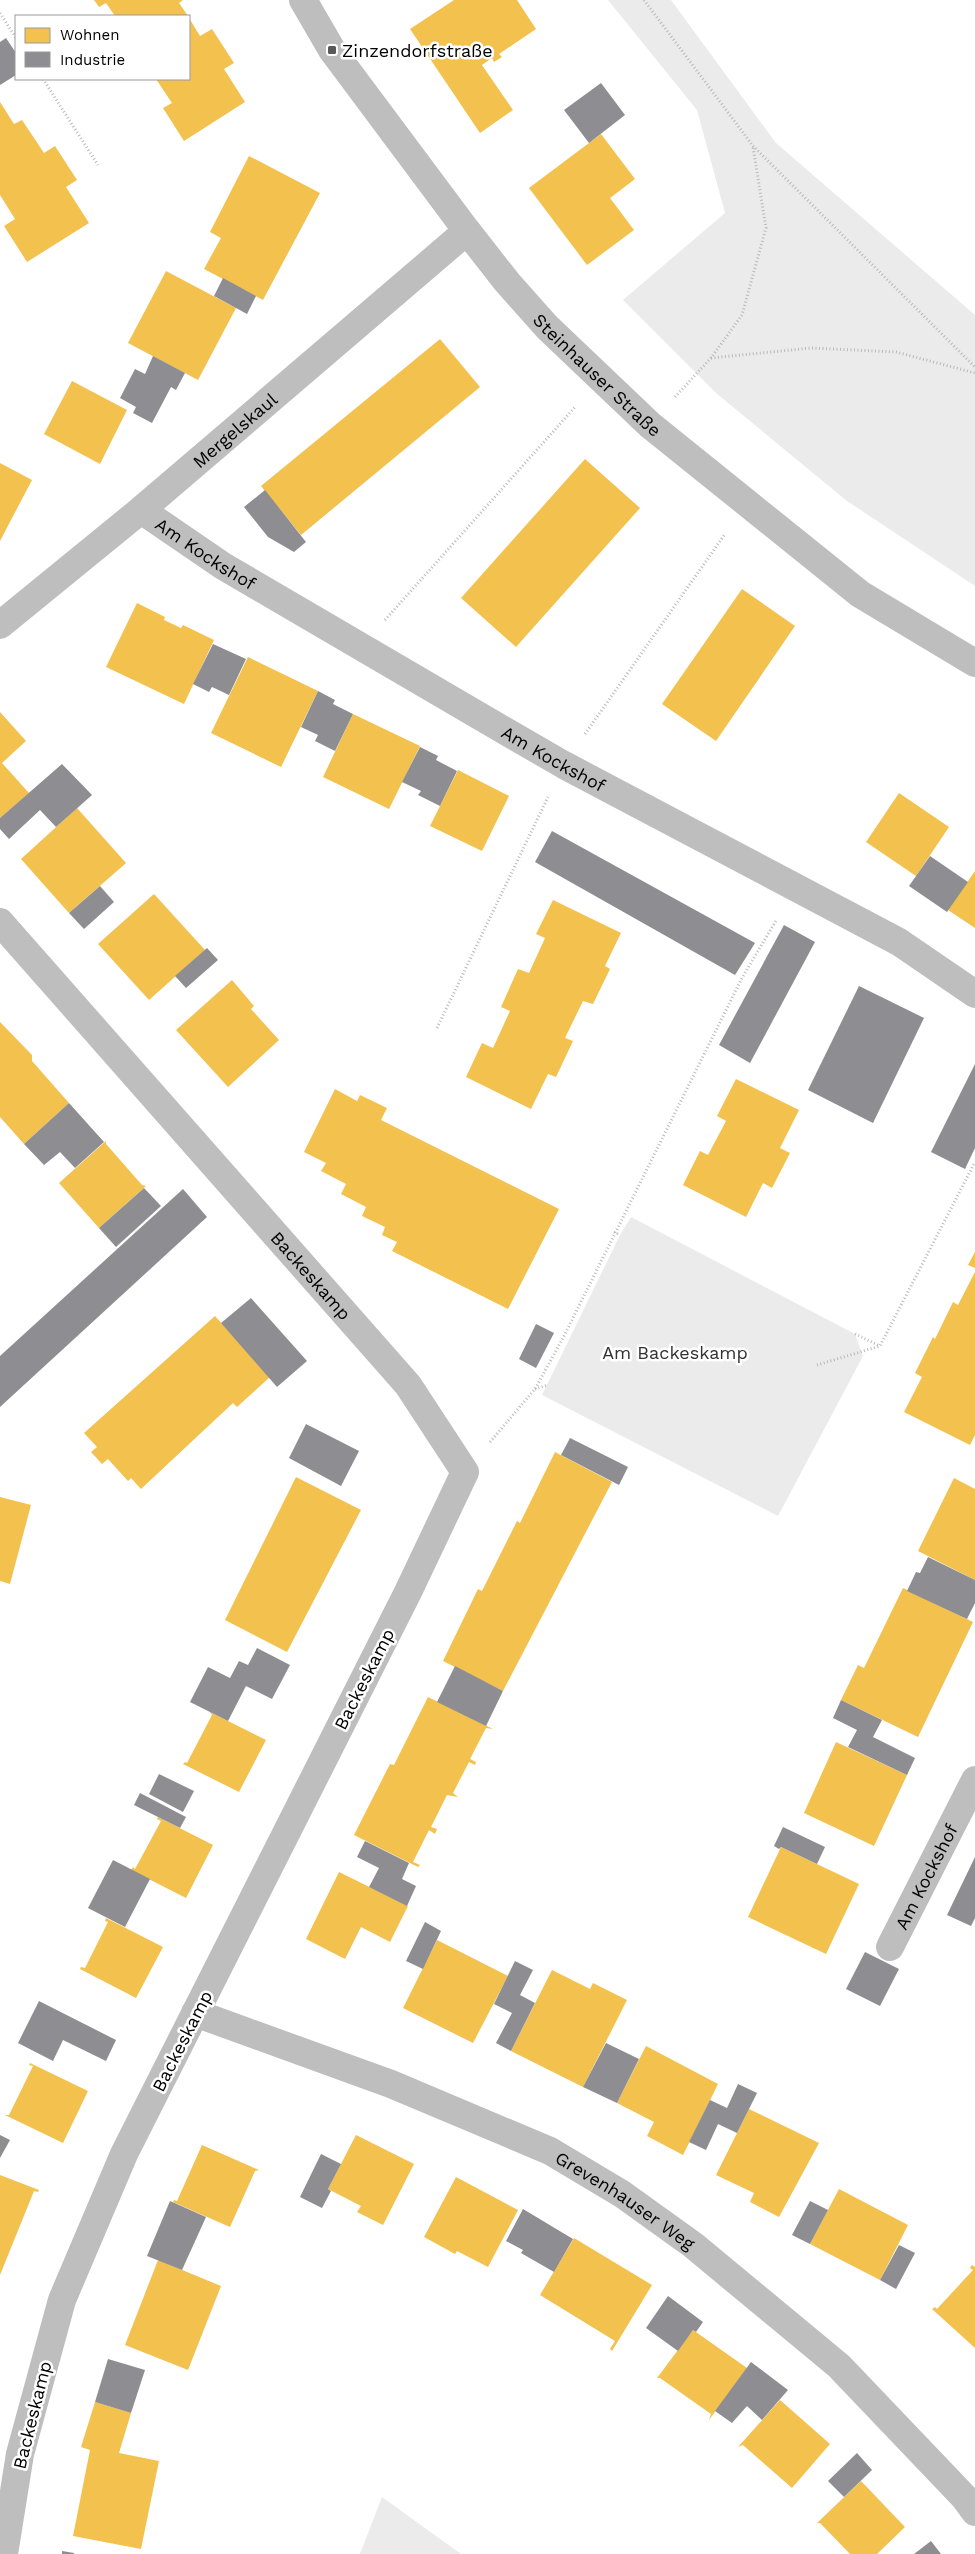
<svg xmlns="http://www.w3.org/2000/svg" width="975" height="2554" viewBox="0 0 975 2554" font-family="'Work Sans',sans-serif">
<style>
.green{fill:#ebebeb}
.homes{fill:#f2c14e}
.industry{fill:#8d8d92}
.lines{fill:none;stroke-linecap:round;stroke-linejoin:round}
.path{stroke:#b9b9b9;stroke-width:3;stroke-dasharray:1 2.5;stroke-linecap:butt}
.minor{stroke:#bebebe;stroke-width:28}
.poi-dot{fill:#595959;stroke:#fff;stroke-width:2}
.labels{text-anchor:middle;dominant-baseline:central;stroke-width:5;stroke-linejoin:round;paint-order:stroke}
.poi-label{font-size:18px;fill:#000;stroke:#fff;text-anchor:start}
.street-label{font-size:18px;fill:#000;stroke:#fff}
.park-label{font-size:18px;fill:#323232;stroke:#fff}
</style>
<rect width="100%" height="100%" fill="#fff"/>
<!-- green -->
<g class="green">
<path d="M608 0H671L776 143 975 315V586L847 501 716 393 623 300 725 213 697 110Z"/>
<path d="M631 1217 855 1334 863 1356 778 1516 542 1395 620 1235Z"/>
<path d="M382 2497 461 2554H360Z"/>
</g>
<!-- homes -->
<g class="homes">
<path d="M94 0H183L179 3 188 16H115L106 3 99 7Z"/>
<path d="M454 0H517L536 29 499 54 502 57 494 62 492 58 482 65 513 110 480 133 410 29Z"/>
<path d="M189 18 200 36 212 29 234 63 224 69 245 102 184 141 163 108 172 103 156 79H189Z"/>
<path d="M0 102 14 124 22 120 44 153 55 146 77 180 66 187 89 223 27 262 4 226 15 219 0 195Z"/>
<path d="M601 134 635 179 610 198 634 230 587 265 529 188Z"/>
<path d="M249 156 320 193 263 300 204 269 221 238 210 232Z"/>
<path d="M166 271 236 308 198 380 128 343Z"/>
<path d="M440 339 480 387 301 535 261 486Z"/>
<path d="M72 381 127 410 100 464 44 434Z"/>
<path d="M585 459 640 508 516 647 461 598Z"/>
<path d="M0 463 32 480 0 541Z"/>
<path d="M742 589 795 626 716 741 662 704Z"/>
<path d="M137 603 165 617 164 620 181 628 183 625 214 640 184 704 106 667Z"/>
<path d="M248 657 318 691 281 767 211 733Z"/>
<path d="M0 712 26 741 2 763 29 793 0 818Z"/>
<path d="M353 714 420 746 389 809 323 777Z"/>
<path d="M458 770 509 796 482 851 430 826Z"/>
<path d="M899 793 949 827 916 876 866 842Z"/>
<path d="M77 808 126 863 69 913 21 859Z"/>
<path d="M975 871V928L948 910Z"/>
<path d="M154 894 205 950 149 1000 98 944Z"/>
<path d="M553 900 621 933 605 966 610 969 593 1004 583 1001 565 1038 573 1041 556 1077 548 1074 531 1109 466 1077 482 1043 493 1048 510 1011 501 1007 518 969 529 973 545 938 536 934Z"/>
<path d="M232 980 254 1006 251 1009 279 1040 228 1087 176 1030Z"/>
<path d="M0 1022 32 1055V1061L69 1103 24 1144 0 1117Z"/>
<path d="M736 1079 799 1110 780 1148 790 1153 772 1188 763 1183 746 1217 683 1185 700 1151 708 1155 726 1121 717 1116Z"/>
<path d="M335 1089 357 1101 360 1095 387 1108 381 1120 559 1209 508 1309 392 1251 397 1242 382 1235 385 1227 362 1216 366 1207 341 1194 346 1184 321 1171 326 1163 304 1152Z"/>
<path d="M106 1141V1144L142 1185 146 1186 99 1228 59 1183Z"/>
<path d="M975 1252V1268L968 1265Z"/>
<path d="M975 1272V1435L970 1445 904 1412 922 1377 915 1373 933 1337 935 1339 953 1302 958 1305Z"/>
<path d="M215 1316 270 1377 237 1407 233 1403 141 1489 131 1478 128 1481 108 1459 102 1464 91 1452 97 1447 84 1433Z"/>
<path d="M555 1452 612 1482 503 1691 443 1661 478 1589 482 1591 517 1521 520 1523Z"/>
<path d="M296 1477 361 1510 287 1652 225 1620Z"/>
<path d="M954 1478 975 1489V1580L918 1551Z"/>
<path d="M0 1497 31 1505 10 1584 0 1581Z"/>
<path d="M903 1588 973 1622 918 1737 841 1700 858 1665 864 1668Z"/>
<path d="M428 1697 493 1729 486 1728 470 1759 476 1762 475 1765 469 1762 453 1793 458 1797 447 1795 431 1827 437 1829 435 1834 429 1830 413 1862 420 1865 418 1867 354 1835 390 1764 394 1765Z"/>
<path d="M210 1712 266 1740 239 1792 183 1764 185 1762 187 1763 212 1715Z"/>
<path d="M836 1742 907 1775 874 1846 804 1813Z"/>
<path d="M158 1817 213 1845 186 1898 131 1870 133 1867 135 1869 161 1821 157 1819Z"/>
<path d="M781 1847 859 1884 826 1954 748 1917Z"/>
<path d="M339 1872 408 1906 390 1942 361 1927 345 1959 306 1939Z"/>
<path d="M106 1918 163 1947 136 1998 80 1969 81 1967 85 1968 108 1922 105 1921Z"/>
<path d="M437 1940 508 1976 473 2043 403 2008Z"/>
<path d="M552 1970 590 1989 593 1983 627 2000 583 2087 511 2051Z"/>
<path d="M646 2046 718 2084 683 2155 647 2136 654 2122 617 2103Z"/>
<path d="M30 2063 88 2091 63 2143 5 2115H9L33 2066 29 2065Z"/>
<path d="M749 2109 819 2143 779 2217 750 2202 754 2193 716 2175Z"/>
<path d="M356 2135 414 2164 383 2225 357 2212 361 2206 328 2189Z"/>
<path d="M202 2145 259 2170 255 2171 230 2227 173 2202 174 2200 177 2201Z"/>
<path d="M0 2175 39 2190 38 2192 34 2191 0 2275Z"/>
<path d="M456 2177 518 2210 488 2267 457 2251 455 2254 424 2237Z"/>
<path d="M839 2189 908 2225 880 2280 810 2244Z"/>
<path d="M574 2238 652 2285 612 2351 610 2349 615 2341 540 2295Z"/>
<path d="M158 2260 221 2286 188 2370 125 2345Z"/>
<path d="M972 2265 975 2267V2348L932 2309 935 2307 937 2309 973 2270 970 2268Z"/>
<path d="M693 2330 747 2368 709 2420 711 2414 660 2378H657Z"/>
<path d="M780 2400 830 2444 792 2488 743 2445 738 2447Z"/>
<path d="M95 2402 131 2413 119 2453 159 2461 141 2549 73 2536 90 2450 81 2447Z"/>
<path d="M861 2481 905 2527 877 2554H850L820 2523H817Z"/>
</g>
<!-- industry -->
<g class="industry">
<path d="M6 38 16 53V75L0 85V42Z"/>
<path d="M601 83 625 115 589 143 564 110Z"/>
<path d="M223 278 256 296 247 314 214 296Z"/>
<path d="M153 356 185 373 176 390 171 387 152 423 133 413 136 407 120 398 135 369 145 374Z"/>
<path d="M265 490 306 542 294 552 268 537 244 507Z"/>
<path d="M213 644 246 659 229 695 212 687 209 692 193 684Z"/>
<path d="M318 691 335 700 333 704 353 714 335 751 315 741 318 735 301 727Z"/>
<path d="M420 747 438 756 436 760 457 771 440 806 418 795 421 791 402 782Z"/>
<path d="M62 764 92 795 56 827 40 810 9 839 0 829V818Z"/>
<path d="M552 831 755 943 735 975 535 862Z"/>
<path d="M930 856 968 882 947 912 909 886Z"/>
<path d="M100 886 114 902 84 929 69 913Z"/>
<path d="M784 925 815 942 750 1063 719 1045Z"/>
<path d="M207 948 218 960 186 988 175 976Z"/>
<path d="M859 986 924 1018 873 1123 808 1090Z"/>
<path d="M975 1064V1148L965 1169 931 1152Z"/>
<path d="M69 1103 104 1142 75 1168 60 1152 44 1165 24 1144Z"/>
<path d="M144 1188 161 1206 116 1247 99 1228Z"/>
<path d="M183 1189 207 1217 0 1407V1356Z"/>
<path d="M251 1298 307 1361 277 1387 221 1323Z"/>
<path d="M536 1324 554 1333 536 1368 519 1359Z"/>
<path d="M306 1424 359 1451 341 1486 289 1458Z"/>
<path d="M570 1438 628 1467 619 1485 561 1455Z"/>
<path d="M928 1557 975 1580V1603L967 1619 907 1591 916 1572 920 1573Z"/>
<path d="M257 1648 290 1665 272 1699 246 1686 228 1721 190 1702 208 1667 230 1678 239 1661 248 1665Z"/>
<path d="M455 1666 503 1691 486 1726 437 1702Z"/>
<path d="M841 1700 882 1720 873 1737 915 1758 907 1775 848 1747 857 1730 833 1718Z"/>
<path d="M159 1774 194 1791 183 1812 149 1794Z"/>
<path d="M140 1793 186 1817 180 1828 134 1805Z"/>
<path d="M783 1827 825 1847 817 1864 781 1847 779 1849 774 1846Z"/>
<path d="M365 1841 409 1863 402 1879 416 1886 407 1906 369 1887 379 1868 357 1857Z"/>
<path d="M975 1857V1918L971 1926 947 1915Z"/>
<path d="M113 1860 150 1879 125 1927 88 1908Z"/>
<path d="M425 1922 441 1931 423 1969 406 1961Z"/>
<path d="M865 1952 899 1969 880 2006 846 1989Z"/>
<path d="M515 1961 533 1970 520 1995 535 2003 511 2051 496 2043 512 2013 494 2004Z"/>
<path d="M39 2001 116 2040 106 2061 63 2040 53 2061 18 2043Z"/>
<path d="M606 2043 639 2059 617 2103 583 2087Z"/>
<path d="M738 2084 757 2093 737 2133 718 2124 706 2150 689 2142 710 2100 727 2108Z"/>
<path d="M0 2135 10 2140 0 2158Z"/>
<path d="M321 2154 341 2164 328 2189 331 2191 322 2208 300 2197Z"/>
<path d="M170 2201 206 2217 182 2270 147 2256Z"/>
<path d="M810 2201 828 2210 810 2244 792 2235Z"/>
<path d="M523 2209 573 2239 554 2272 521 2253 523 2250 506 2241Z"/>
<path d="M899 2245 915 2253 896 2289 880 2280Z"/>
<path d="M668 2296 703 2322 696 2332 693 2330 678 2351 646 2328Z"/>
<path d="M108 2359 145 2370 131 2413 95 2402Z"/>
<path d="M751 2362 788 2390 762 2420 747 2406 732 2423 715 2411Z"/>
<path d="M857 2453 872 2470 844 2497 828 2481Z"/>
<path d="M931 2541 941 2554H914Z"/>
<path d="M62 2551 74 2553V2554H62Z"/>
</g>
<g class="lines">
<!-- path -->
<g class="path">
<path d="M644 0 753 146 975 367"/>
<path d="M0 13 16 38"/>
<path d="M43 79 98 165"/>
<path d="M711 358 811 348 896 352 975 373"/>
<path d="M675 397 711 358 742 315 766 228 753 147"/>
<path d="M385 620 576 406"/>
<path d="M585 734 725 534"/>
<path d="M437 1028 548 797"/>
<path d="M614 1232 620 1235"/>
<path d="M855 1334 880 1346"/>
<path d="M817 1365 880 1346 975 1162"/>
<path d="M535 1389 548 1385"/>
<path d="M490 1442 535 1389 563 1338 742 978 777 919"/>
</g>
<!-- minor -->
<g class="minor">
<path id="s1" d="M303 0 332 50 467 231 507 282 547 327 650 425 860 594 975 663"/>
<path id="s2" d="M141 510 223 566 500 728 564 765 899 942 975 994"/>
<path id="s3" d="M0 625 141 510 467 231"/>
<path id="s4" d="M0 922 408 1385 465 1472 408 1592 124 2154 62 2300 20 2454 4 2554"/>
<path id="s5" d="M890 1947 975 1780"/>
<path id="s6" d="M195 2013 391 2084 550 2151 622 2194 693 2245 839 2366 964 2497 975 2512"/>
</g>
</g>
<!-- markers -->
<rect class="poi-dot" x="327" y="45" width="10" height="10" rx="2.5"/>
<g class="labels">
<!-- poi labels -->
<g class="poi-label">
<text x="342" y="50">Zinzendorfstraße</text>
</g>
<!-- street labels -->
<g class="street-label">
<text stroke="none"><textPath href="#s1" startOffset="478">Steinhauser Straße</textPath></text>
<text stroke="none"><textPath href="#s3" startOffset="305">Mergelskaul</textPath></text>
<text stroke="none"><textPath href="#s2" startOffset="78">Am Kockshof</textPath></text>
<text stroke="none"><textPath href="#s2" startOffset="482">Am Kockshof</textPath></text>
<text stroke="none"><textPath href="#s4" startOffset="471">Backeskamp</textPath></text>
<text transform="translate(364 1679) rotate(-63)">Backeskamp</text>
<text stroke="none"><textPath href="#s5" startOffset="79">Am Kockshof</textPath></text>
<text transform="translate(182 2041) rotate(-63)">Backeskamp</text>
<text stroke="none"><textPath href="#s6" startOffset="471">Grevenhauser Weg</textPath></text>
<text transform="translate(32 2415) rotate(-76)">Backeskamp</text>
</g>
<!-- park labels -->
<g class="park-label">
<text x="675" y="1352">Am Backeskamp</text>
</g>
</g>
<!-- legend -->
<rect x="15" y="15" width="175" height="65" fill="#ffffff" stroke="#999999"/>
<rect x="25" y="28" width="25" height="15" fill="#f2c14e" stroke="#999999"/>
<text x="60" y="40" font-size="15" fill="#000000">Wohnen</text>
<rect x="25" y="52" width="25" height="15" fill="#8d8d92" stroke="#999999"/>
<text x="60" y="65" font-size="15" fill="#000000">Industrie</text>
</svg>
